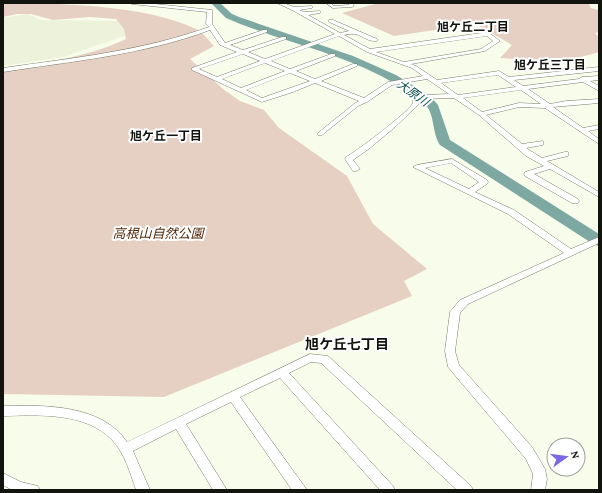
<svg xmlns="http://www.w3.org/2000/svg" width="602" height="493" viewBox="0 0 602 493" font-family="'Crimson Pro','Noto Sans JP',serif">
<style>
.built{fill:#edf3da}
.green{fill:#e6d0c3}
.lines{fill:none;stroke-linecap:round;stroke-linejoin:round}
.river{fill:#7ea9a3;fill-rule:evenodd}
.street-casing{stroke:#787c6c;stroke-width:1}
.street{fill:#fff;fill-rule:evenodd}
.labels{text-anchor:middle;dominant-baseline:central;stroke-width:4;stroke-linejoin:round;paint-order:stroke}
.far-neighbourhood-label{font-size:12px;font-weight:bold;fill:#11130d;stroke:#fff}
.far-water-label{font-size:12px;font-style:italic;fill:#044943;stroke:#fff}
.park-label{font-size:13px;font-style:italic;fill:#542809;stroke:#fff}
.neighbourhood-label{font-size:14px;font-weight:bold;fill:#11130d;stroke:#fff}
</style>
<rect width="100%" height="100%" fill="#f8fceb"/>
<!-- built -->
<path class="built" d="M28 14 41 20 121 21 127 35 63 57 3 66V18Z"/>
<!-- green -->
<g class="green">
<path d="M3 3C59 3 146 5 196 29 203 32 209 41 214 46L190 59 223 89 240 101 264 110 279 128 347 176 373 224 427 269 404 281 412 296 164 397 3 394V69C44 63 88 57 126 39L124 29 116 19 90 17 53 20 31 14H17L3 17Z"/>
<path d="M379 3H588L591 8 599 10V32L595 33 599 37V52C568 63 532 60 500 58L512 45 476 24 394 36 342 13Z"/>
</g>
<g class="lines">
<!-- river -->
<path class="river" d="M211 3H220L232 14 239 17 353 56 396 75 417 88 430 96 438 105 450 140 599 234V246L593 244 440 145C432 133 435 116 426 105 419 97 408 91 399 86 345 53 283 43 226 18Z"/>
<defs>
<g id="street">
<path d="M130 3H146L212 10V24L225 43 263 30H267V32L230 45 243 50 282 37H286V39L248 52 265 59 335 34 292 10 277 3H283L294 7 312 6V8L299 10 304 12 320 11V13L308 15 340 33 349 31 329 22V20H333L377 39V41C363 42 361 30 344 35L370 49 488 32 500 41 485 51 411 64 416 66 437 80 499 71 509 77 599 67V71L514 80 523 86 579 79 582 77 599 76V80L590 81 599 86V91L583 82 528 89 550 104 566 101 599 99V103L553 107 583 128 599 125V129L588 131 599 139V144L545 108 519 107 486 115 522 144 543 141V145L526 148 542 158 565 152H568V156L547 161 599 192V197L550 169 534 174 578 199 579 201 578 203H572L525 176 524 174 525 172 544 166 526 156 479 115 454 98 419 99 418 105 395 127 370 148 353 160 360 169 356 171H353L345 159 346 157C357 151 410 111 413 103 413 101 413 99 414 97L426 95 449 94 427 79 392 85 367 102 358 106 322 135H318V133L354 104 359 101 315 83 293 92 262 102 192 70V68L237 52 220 45 210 30C143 55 73 61 3 72V68C73 58 142 51 209 27L206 24 207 12 132 4ZM339 36 367 52 412 68 423 76 388 82 364 98 321 81 357 66V64H353L315 79 296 71 335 56V54H331L290 69 271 61ZM487 36 493 41 481 49 404 62 376 52ZM243 54 260 61 217 77 199 69ZM265 63 285 71 241 88 222 79ZM290 73 310 81 262 98 246 90ZM498 75 516 87 458 95 441 83ZM521 90 541 104 519 103 482 112 463 98Z"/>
<path d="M326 3H331L334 6 349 5 348 3H352L354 6 352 7 333 8Z"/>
<path d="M452 159 487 180 488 182 487 184 475 192 514 210 571 249 599 237V243L468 304 460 313 455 351 459 365 532 447 545 469 547 479 545 490H531L533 474 526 459 448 367 445 351 450 312 460 300 564 253 508 214 413 167 417 165ZM451 163 479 182 469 189 425 168Z"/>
<path d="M310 354 328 356 471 486 473 490H457L321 363 311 362 289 373 393 486 395 490H380L280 378 240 397 307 490H292L231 402 186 424 227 490H213L176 429 133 451 150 490H136C130 473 125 453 112 440 86 412 38 415 3 416V406C43 405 102 404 127 442Z"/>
<path d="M3 473 21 482 38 486 40 490H12L3 485Z"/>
</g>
</defs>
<!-- street casing -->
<use href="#street" class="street-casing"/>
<!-- street -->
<use href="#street" class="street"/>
</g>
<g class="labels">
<!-- far-neighbourhood labels -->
<g class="far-neighbourhood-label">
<text x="473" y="27">旭ケ丘二丁目</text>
<text x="550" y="65">旭ケ丘三丁目</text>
<text x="166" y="136">旭ケ丘一丁目</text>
</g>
<!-- far-water labels -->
<g class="far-water-label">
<text transform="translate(413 93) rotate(35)">大原川</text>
</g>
<!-- park labels -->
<g class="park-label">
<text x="158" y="233">高根山自然公園</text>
</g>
<!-- neighbourhood labels -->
<g class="neighbourhood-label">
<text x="347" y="344">旭ケ丘七丁目</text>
</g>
</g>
<!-- border -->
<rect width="602" height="493" fill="none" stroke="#11130d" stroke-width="8"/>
<!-- north arrow -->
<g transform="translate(566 457) rotate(76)"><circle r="19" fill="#ffffff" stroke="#a0a19e"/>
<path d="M0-3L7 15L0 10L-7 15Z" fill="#7c68e3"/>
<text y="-6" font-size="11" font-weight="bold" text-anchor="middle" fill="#11130d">N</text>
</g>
</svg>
